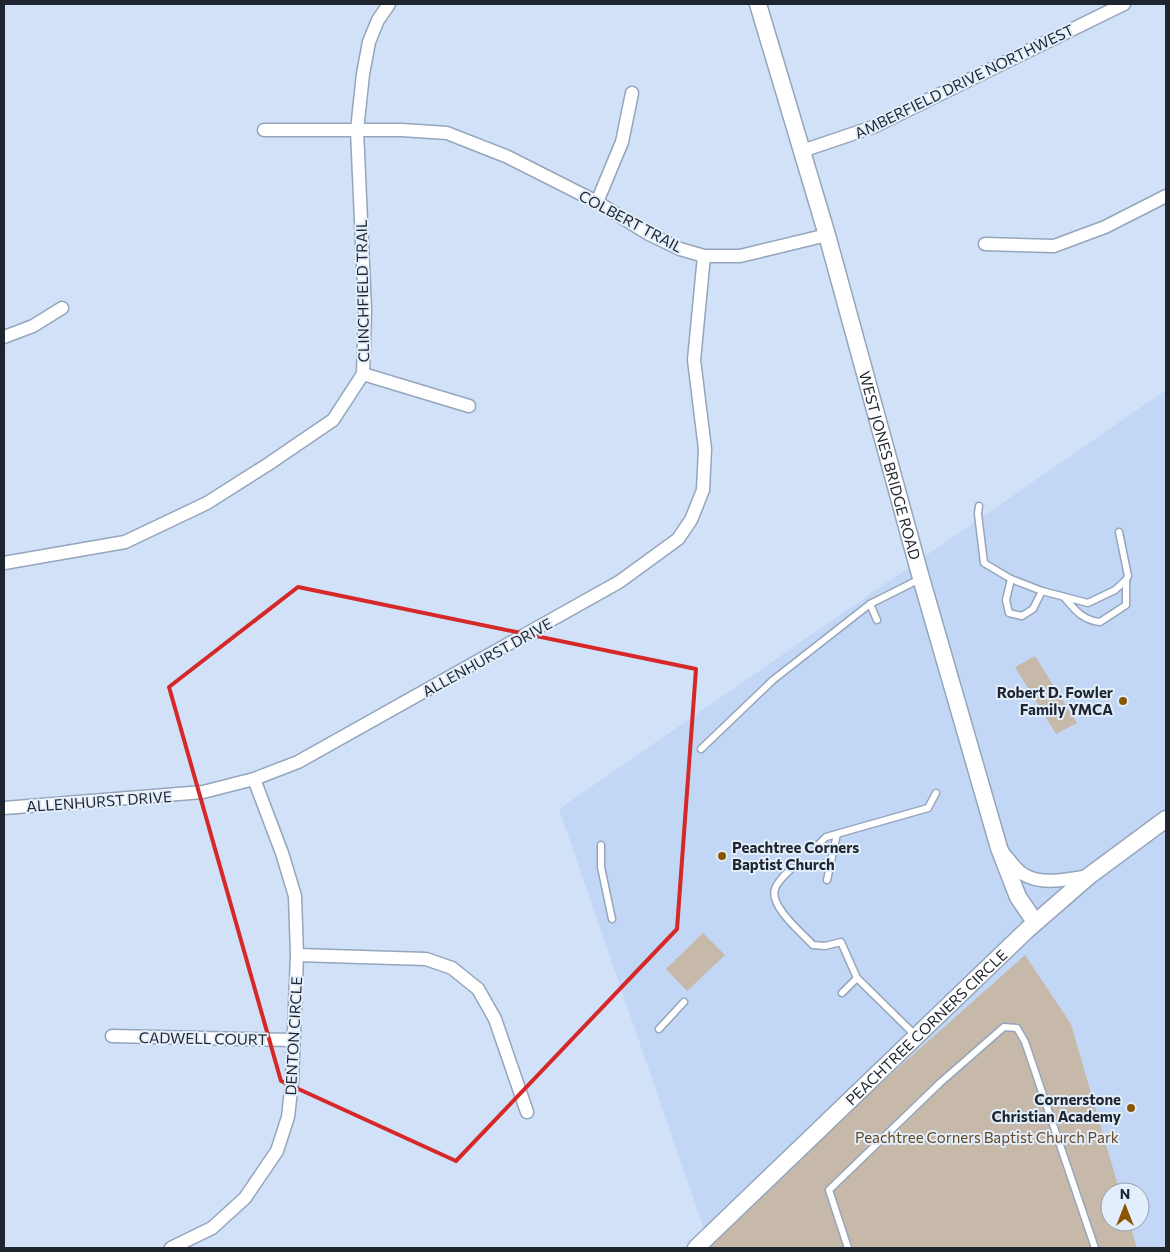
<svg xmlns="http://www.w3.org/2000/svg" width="1170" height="1252" viewBox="0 0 1170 1252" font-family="Commissioner,sans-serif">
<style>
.built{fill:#c2d7f5}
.green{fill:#c7b9aa}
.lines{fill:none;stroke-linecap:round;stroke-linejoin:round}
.service-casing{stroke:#95a5bb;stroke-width:9}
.minor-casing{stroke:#95a5bb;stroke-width:15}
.tertiary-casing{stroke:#95a5bb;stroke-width:19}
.service{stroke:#fff;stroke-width:6}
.minor{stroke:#fff;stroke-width:12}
.tertiary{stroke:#fff;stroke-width:16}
.marked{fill:none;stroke:#d62828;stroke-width:4;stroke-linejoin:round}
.poi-dot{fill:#8a5503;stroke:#e3eefc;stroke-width:2}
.labels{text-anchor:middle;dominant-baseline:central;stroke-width:4;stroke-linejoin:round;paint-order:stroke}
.street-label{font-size:15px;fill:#1f252e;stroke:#e3eefc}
.poi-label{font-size:15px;font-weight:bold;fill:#1f252e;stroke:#e3eefc;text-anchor:end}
.park-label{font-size:15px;fill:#67461e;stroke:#e3eefc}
</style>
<rect width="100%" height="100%" fill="#d0e1f8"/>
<!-- built -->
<path class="built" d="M1166 390V1248H1137L1129 1222H1140V1192H1120L1071 1024 707 1238 559 809Z"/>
<!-- green -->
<g class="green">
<path d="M1035 656 1077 723 1056 734 1015 667Z"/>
<path d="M703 933 725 955 687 991 666 969Z"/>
<path d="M1025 955 1071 1024 1120 1192H1110V1222H1129L1137 1248H710L707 1238Z"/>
</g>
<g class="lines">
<defs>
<g id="service">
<path d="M979 506 978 514 984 563 1011 579 1042 591 1088 603 1115 590 1126 580 1128 576 1119 532"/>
<path d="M1011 579 1006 600 1009 613 1022 616 1033 609 1042 591"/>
<path d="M1064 597C1075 610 1082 620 1100 622L1126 605V580"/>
<path d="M870 604 877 620"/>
<path d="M701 749 773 680 870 604 920 579"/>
<path d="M601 845V867L612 919"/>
<path d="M816 847 826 837 928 808 936 793"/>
<path d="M792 868C786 874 778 880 775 889 769 906 802 933 813 945L825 946 841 942 857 978 915 1035"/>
<path d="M827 880 837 834"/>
<path d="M842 993 857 978"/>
<path d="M659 1029 684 1002"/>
<path d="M848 1248 829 1190 941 1082 1004 1027 1017 1028 1025 1042 1095 1248"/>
</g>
<g id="minor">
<path d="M264 130H402L447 133 508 157 597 202 647 233 680 249 704 256H740L827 235"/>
<path d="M802 151 873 127 1124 4"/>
<path d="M597 202 622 142 632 93"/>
<path d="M985 244 1054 246 1105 227 1166 196"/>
<path d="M4 337 33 326 62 308"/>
<path d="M363 374 469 406"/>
<path d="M4 563 125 542 207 503 267 465 333 420 363 374 365 310 357 130 363 74 369 42 378 20 389 4"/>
<path d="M4 808 203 792 254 779 298 762 619 582 678 539 691 520 703 490 705 449 694 360 704 256"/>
<path d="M1004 854C1010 860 1016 870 1023 874 1042 886 1068 879 1089 876"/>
<path d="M297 955 426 959 452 968 478 989 495 1019 527 1112"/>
<path d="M112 1036 293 1040"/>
<path d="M171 1248 212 1228 245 1198 277 1151 288 1117 292 1081 297 955 295 896 282 853 254 779"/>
</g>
<g id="tertiary">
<path id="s1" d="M758 4 827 235 921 578 999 848 1018 897 1035 922"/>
<path id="s2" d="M696 1248 1027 930 1089 876 1166 819"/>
</g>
</defs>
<!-- service casing -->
<use href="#service" class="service-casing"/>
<!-- minor casing -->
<use href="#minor" class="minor-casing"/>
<!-- tertiary casing -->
<use href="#tertiary" class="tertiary-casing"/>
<!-- service -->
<use href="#service" class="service"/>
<!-- minor -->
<use href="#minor" class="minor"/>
<!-- tertiary -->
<use href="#tertiary" class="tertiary"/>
</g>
<!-- marked area -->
<path class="marked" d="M298 587 696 669 677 929 456 1161 281 1081 169 687Z"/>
<!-- markers -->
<g class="poi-dot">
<circle cx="1123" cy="701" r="5"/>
<circle cx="722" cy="856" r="5"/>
<circle cx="1131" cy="1108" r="5"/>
</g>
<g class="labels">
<!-- street labels -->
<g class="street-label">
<text transform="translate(964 81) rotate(-26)">AMBERFIELD DRIVE NORTHWEST</text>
<text transform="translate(631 221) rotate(28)">COLBERT TRAIL</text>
<text transform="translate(362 291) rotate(-91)">CLINCHFIELD TRAIL</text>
<text stroke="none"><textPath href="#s1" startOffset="480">WEST JONES BRIDGE ROAD</textPath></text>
<text transform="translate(487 657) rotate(-29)">ALLENHURST DRIVE</text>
<text transform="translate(99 801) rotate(-4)">ALLENHURST DRIVE</text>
<text stroke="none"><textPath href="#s2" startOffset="319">PEACHTREE CORNERS CIRCLE</textPath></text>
<text transform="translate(293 1036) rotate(-87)">DENTON CIRCLE</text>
<text transform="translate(203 1038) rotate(1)">CADWELL COURT</text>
</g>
<!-- poi labels -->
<g class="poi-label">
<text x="1113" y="692">Robert D. Fowler<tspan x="1113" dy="17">Family YMCA</tspan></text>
<text x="732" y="847" text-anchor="start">Peachtree Corners<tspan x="732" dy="17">Baptist Church</tspan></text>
<text x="1121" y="1099">Cornerstone<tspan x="1121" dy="17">Christian Academy</tspan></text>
</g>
<!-- park labels -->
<g class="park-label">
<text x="987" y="1137">Peachtree Corners Baptist Church Park</text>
</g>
</g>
<!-- border -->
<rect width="1170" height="1252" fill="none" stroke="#1f252e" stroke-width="10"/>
<!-- north arrow -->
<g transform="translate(1125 1207)"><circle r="24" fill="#e3eefc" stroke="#959eaa"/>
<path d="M0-4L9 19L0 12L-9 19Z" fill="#8a5503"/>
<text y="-8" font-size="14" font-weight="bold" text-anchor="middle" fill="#1f252e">N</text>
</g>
</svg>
